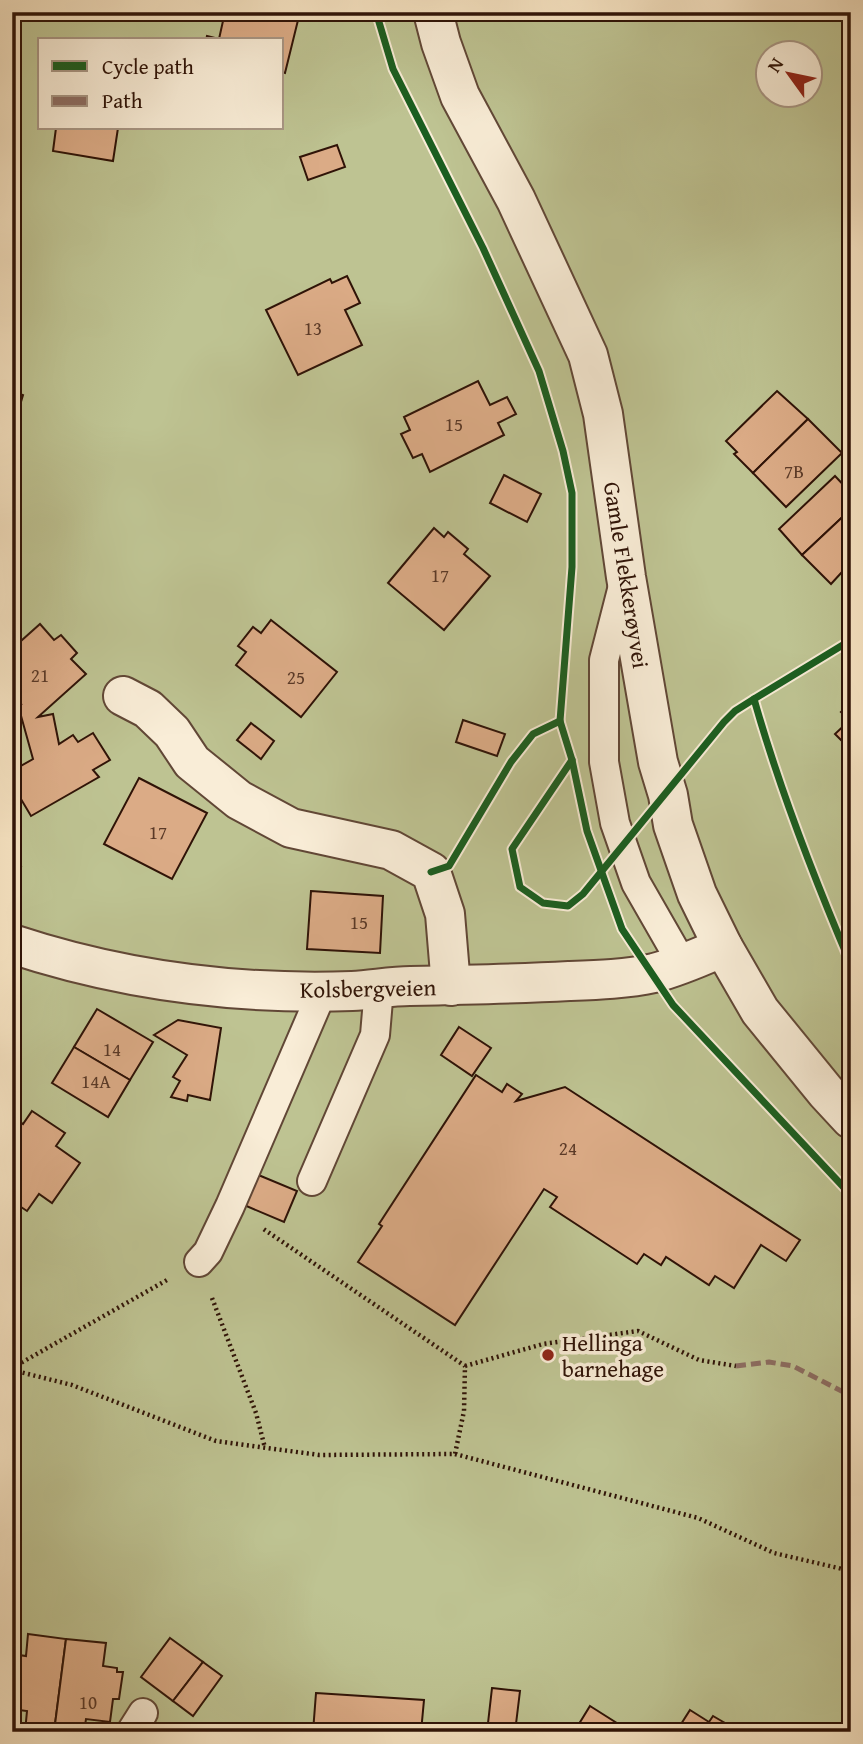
<svg xmlns="http://www.w3.org/2000/svg" width="863" height="1744" viewBox="0 0 863 1744" font-family="'Gentium Book Plus',serif">
<style>
.green{fill:#bec392;stroke:#766b4c;stroke-width:2;fill-rule:evenodd}
.building{fill:#dbab86;stroke:#2f1307;stroke-width:2}
.lines{fill:none;stroke-linecap:round;stroke-linejoin:round}
.service-casing{stroke:#614736;stroke-width:32}
.minor-casing{stroke:#614736;stroke-width:42}
.tertiary-casing{stroke:#614736;stroke-width:42}
.path{stroke:#2f1307;stroke-width:4.5;stroke-dasharray:2 3.5;stroke-linecap:butt}
.service{stroke:#f9edd7;stroke-width:28}
.minor{stroke:#f9edd7;stroke-width:38}
.tertiary{stroke:#f9edd7;stroke-width:38}
.quiet{stroke:#8d6e63;stroke-width:5;stroke-dasharray:10 5;stroke-linecap:butt}
.cycleway-casing{stroke:#f9edd7;stroke-width:11}
.cycleway{stroke:#1b5e20;stroke-width:7}
.poi-dot{fill:#8f2418;stroke:#f9edd7;stroke-width:2.5}
.labels{text-anchor:middle;dominant-baseline:central;stroke-width:7;stroke-linejoin:round;paint-order:stroke}
.number-label{font-size:19px;fill:#5a3927}
.street-label{font-size:23px;fill:#2f1307;stroke:#f9edd7}
.poi-label{font-size:23px;fill:#2f1307;stroke:#f9edd7;text-anchor:start}
</style>
<rect width="100%" height="100%" fill="#f6e3c2"/>
<filter id="stains"><feTurbulence type="fractalNoise" baseFrequency=".00286" numOctaves="4"/><feColorMatrix values="0 0 0 0 .2 0 0 0 0 .09 0 0 0 0 .02 0 0 0 .5 -.17"/></filter>
<radialGradient id="worn" r=".72"><stop offset=".6" stop-color="#630" stop-opacity="0"/><stop offset="1" stop-color="#630" stop-opacity=".3"/></radialGradient>
<!-- green -->
<path class="green" d="M12 12H851V1732H12ZM40 40H282V128H40ZM768 52H810V94H768Z"/>
<!-- building -->
<g class="building">
<path d="M225 12H300L285 73 282 72V40H206L207 36 219 39Z"/>
<path d="M56 128H118L113 161 53 151Z"/>
<path d="M337 145 345 167 308 180 300 157Z"/>
<path d="M347 276 360 303 345 310 362 345 298 375 266 310 330 279 332 283Z"/>
<path d="M478 381 490 405 507 397 516 414 498 423 504 435 430 472 422 454 413 458 401 434 410 430 404 417Z"/>
<path d="M12 391 23 395 12 432Z"/>
<path d="M777 391 808 419 753 473 734 454 737 452 726 441Z"/>
<path d="M808 419 842 453 786 507 753 473Z"/>
<path d="M504 475 541 494 527 522 490 503Z"/>
<path d="M835 476 851 493V509L802 555 779 529Z"/>
<path d="M851 509V580L842 572 831 584 802 555Z"/>
<path d="M434 528 444 537 448 532 468 549 464 554 490 576 444 630 388 583Z"/>
<path d="M271 620 337 672 301 717 236 665 246 652 238 646 253 627 261 633Z"/>
<path d="M40 624 54 640 61 635 77 653 71 659 86 674 38 717 53 714 59 744 73 735 78 742 93 733 110 760 93 770 99 777 31 816 12 784V771L33 759 18 705 21 704 12 694V649Z"/>
<path d="M851 703V750L835 734 850 720 841 712Z"/>
<path d="M463 720 505 734 497 756 456 742Z"/>
<path d="M251 723 274 741 261 759 237 740Z"/>
<path d="M139 778 207 813 172 879 104 844Z"/>
<path d="M12 863 21 867 12 889Z"/>
<path d="M311 891 383 896 380 953 307 949Z"/>
<path d="M97 1009 153 1042 130 1080 74 1047Z"/>
<path d="M178 1020 221 1028 210 1100 188 1095 187 1101 171 1097 180 1081 173 1077 187 1055 154 1035Z"/>
<path d="M459 1027 491 1048 472 1076 441 1055Z"/>
<path d="M74 1047 130 1080 108 1117 52 1083Z"/>
<path d="M476 1075 502 1092 507 1084 522 1094 516 1101 565 1087 800 1240 786 1261 761 1245 734 1288 715 1276 709 1285 666 1257 661 1265 644 1254 637 1264 550 1207 557 1197 544 1189 455 1325 358 1262 382 1226 379 1224Z"/>
<path d="M32 1111 65 1133 56 1146 80 1163 52 1203 39 1194 27 1211 12 1201V1116L23 1124Z"/>
<path d="M256 1174 297 1191 284 1222 244 1205Z"/>
<path d="M28 1634 66 1639 54 1732H25L27 1711 12 1709V1654L26 1656Z"/>
<path d="M170 1638 203 1662 173 1701 141 1677Z"/>
<path d="M66 1639 106 1643 103 1666 117 1668V1672H123L119 1699H113L110 1722 86 1719 84 1732H54Z"/>
<path d="M203 1662 222 1676 193 1716 173 1701Z"/>
<path d="M492 1688 520 1691 515 1732H487Z"/>
<path d="M316 1693 424 1700 421 1732H313Z"/>
<path d="M590 1706 631 1732H574Z"/>
<path d="M690 1710 709 1722 713 1716 725 1723 719 1732H676Z"/>
<path d="M725 1723 736 1730 735 1732H719Z"/>
</g>
<g class="lines">
<defs>
<g id="service">
<path d="M623 586 604 660V762L615 823 636 883 683 965"/>
<path d="M312 1181 375 1035 379 988"/>
<path d="M199 1262 208 1252 230 1206 323 990"/>
<path d="M131 1732 143 1713"/>
</g>
<g id="minor">
<path d="M123 696 148 709 172 732 192 762 239 800 291 828 391 850 431 872 445 914 451 986"/>
<path d="M12 944C121 980 237 995 352 991 372 990 391 986 410 986 463 985 516 984 569 981 597 980 627 979 654 973 678 967 700 957 723 947"/>
</g>
<path id="tertiary" d="M433 12 441 43 460 96 516 200 588 355 603 414 626 577 658 762 668 795 673 825 697 894 723 947 760 1011 826 1092 851 1119"/>
</defs>
<!-- service casing -->
<use href="#service" class="service-casing"/>
<!-- minor casing -->
<use href="#minor" class="minor-casing"/>
<!-- tertiary casing -->
<use href="#tertiary" class="tertiary-casing"/>
<!-- path -->
<g class="path">
<path d="M212 1298 256 1413 265 1448"/>
<path d="M465 1366 543 1344 638 1331 699 1360 736 1366"/>
<path d="M12 1368 167 1280"/>
<path d="M12 1370 72 1385 216 1441 319 1455 455 1454 464 1411 465 1366 262 1228"/>
<path d="M455 1454 698 1518 774 1553 851 1571"/>
</g>
<!-- service -->
<use href="#service" class="service"/>
<!-- minor -->
<use href="#minor" class="minor"/>
<!-- tertiary -->
<use href="#tertiary" class="tertiary"/>
<!-- quiet -->
<path class="quiet" d="M736 1366 769 1362 793 1366 851 1396"/>
<defs>
<g id="cycleway">
<path d="M376 12 393 69 483 248 539 371 563 451 572 493V567L560 721 572 760 587 831 622 929 673 1005 851 1195"/>
<path d="M754 699 851 640"/>
<path d="M572 760 512 849 520 887 543 903 568 906 583 894 724 722 735 711 754 699C780 791 814 878 851 965"/>
<path d="M431 872 449 866 511 762 533 734 560 721"/>
</g>
</defs>
<!-- cycleway casing -->
<use href="#cycleway" class="cycleway-casing"/>
<!-- cycleway -->
<use href="#cycleway" class="cycleway"/>
</g>
<!-- markers -->
<circle class="poi-dot" cx="548" cy="1355" r="7"/>
<g class="labels">
<!-- number labels -->
<g class="number-label">
<text x="313" y="328">13</text>
<text x="454" y="424">15</text>
<text x="794" y="471">7B</text>
<text x="440" y="575">17</text>
<text x="40" y="675">21</text>
<text x="296" y="677">25</text>
<text x="158" y="832">17</text>
<text x="359" y="922">15</text>
<text x="112" y="1049">14</text>
<text x="96" y="1081">14A</text>
<text x="568" y="1148">24</text>
<text x="88" y="1702">10</text>
</g>
<!-- street labels -->
<g class="street-label">
<text transform="translate(627 575) rotate(81)">Gamle Flekkerøyvei</text>
<text transform="translate(368 988) rotate(-1)">Kolsbergveien</text>
</g>
<!-- poi labels -->
<g class="poi-label">
<text x="562" y="1342">Hellinga<tspan x="562" dy="26">barnehage</tspan></text>
</g>
</g>
<!-- margin -->
<rect width="863" height="1744" fill="none" stroke="#f6e3c2" stroke-width="42"/>
<rect x="14" y="14" width="835" height="1716" fill="none" stroke="#2f1307" stroke-width="3.5"/>
<rect x="21" y="21" width="821" height="1702" fill="none" stroke="#2f1307" stroke-width="2"/>
<!-- legend -->
<rect x="38" y="38" width="245" height="91" fill="#f9edd7" stroke="#a89684" stroke-width="2"/>
<rect x="52" y="61" width="35" height="10" fill="#1b5e20" stroke="#a89684" stroke-width="2"/>
<text x="102" y="74" font-size="21" fill="#2f1307">Cycle path</text>
<rect x="52" y="96" width="35" height="10" fill="#8d6e63" stroke="#a89684" stroke-width="2"/>
<text x="102" y="108" font-size="21" fill="#2f1307">Path</text>
<!-- north arrow -->
<g transform="translate(789 74) rotate(303)"><circle r="33" fill="#f9edd7" stroke="#a89684" stroke-width="2"/>
<path d="M0-5L12 26L0 18L-12 26Z" fill="#8f2418"/>
<text y="-10" font-size="19" font-weight="bold" text-anchor="middle" fill="#2f1307">N</text>
</g>
<rect width="100%" height="100%" filter="url(#stains)"/>
<rect width="100%" height="100%" fill="url(#worn)"/>
</svg>
